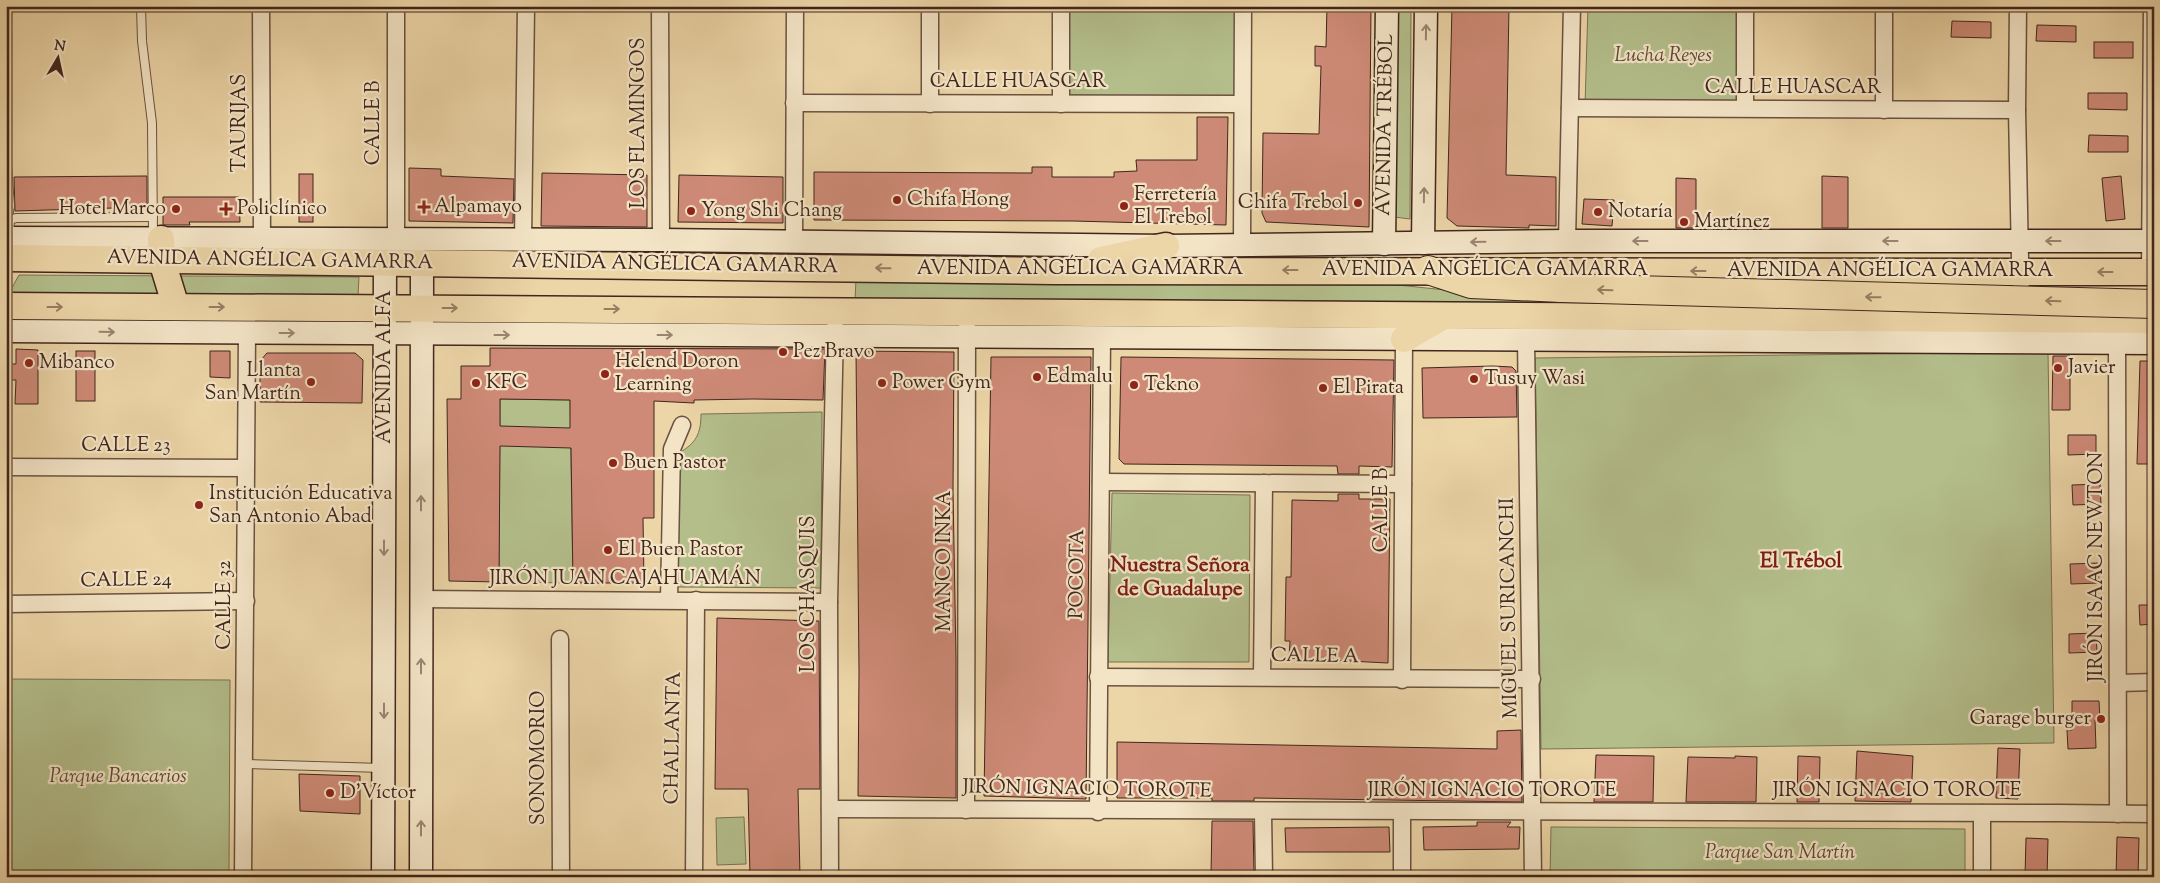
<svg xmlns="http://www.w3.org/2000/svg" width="2160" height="883" viewBox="0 0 2160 883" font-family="'Sorts Mill Goudy',serif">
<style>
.green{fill:#b3be8b;stroke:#7a7254}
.building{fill:#ce8a77;stroke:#40261d;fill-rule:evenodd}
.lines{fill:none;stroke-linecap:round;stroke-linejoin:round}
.lane-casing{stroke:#6b5240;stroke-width:10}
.street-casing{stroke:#6b5240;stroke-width:19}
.secondary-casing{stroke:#40261d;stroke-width:25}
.primary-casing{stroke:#40261d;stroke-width:29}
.highway-casing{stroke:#40261d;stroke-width:30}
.lane{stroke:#f3e4c6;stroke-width:8}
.street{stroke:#f3e4c6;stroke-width:16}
.secondary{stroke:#f3e4c6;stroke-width:22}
.primary{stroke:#ecd5a7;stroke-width:26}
.highway{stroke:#ecd5a7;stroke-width:28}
.highway-bridge-casing{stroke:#40261d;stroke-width:30;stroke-linecap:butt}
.highway-bridge{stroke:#ecd5a7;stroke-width:28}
.oneway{stroke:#9a8572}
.oneway2{stroke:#967e62}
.poi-dot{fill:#8f2418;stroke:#f3e4c6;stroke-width:2}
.labels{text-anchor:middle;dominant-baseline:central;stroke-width:4.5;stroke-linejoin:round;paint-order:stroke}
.park-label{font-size:20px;font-style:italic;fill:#5d4c38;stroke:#f3e4c6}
.street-label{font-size:20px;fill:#40261d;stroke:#f3e4c6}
.poi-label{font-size:20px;fill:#40261d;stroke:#f3e4c6;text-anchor:start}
.neighbourhood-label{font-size:21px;font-weight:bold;fill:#7a1f14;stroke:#f3e4c6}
</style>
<rect width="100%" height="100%" fill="#ecd5a7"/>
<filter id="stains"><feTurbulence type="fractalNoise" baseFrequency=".004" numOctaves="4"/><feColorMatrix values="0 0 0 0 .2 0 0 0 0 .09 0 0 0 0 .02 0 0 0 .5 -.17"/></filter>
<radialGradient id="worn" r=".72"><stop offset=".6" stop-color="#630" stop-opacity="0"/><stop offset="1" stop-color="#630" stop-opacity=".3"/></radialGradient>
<!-- green -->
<g class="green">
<path d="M1069 6H1236L1235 97 1069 95Z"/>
<path d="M1396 6H1411L1410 219 1394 217Z"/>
<path d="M1588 6H1739L1740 105H1585Z"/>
<path d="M19 275 359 277 358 296 8 295Z"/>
<path d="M856 278 1351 280 1502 296 2002 313 855 301Z"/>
<path d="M2048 352 2054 743 1541 749 1535 358Z"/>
<path d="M500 399 570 400 573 583 499 582Z"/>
<path d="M822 412 821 588 677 587 679 453C696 443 701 434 701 414Z"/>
<path d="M1112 493 1250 495 1249 662H1108Z"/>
<path d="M6 679 230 680 229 874H6Z"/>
<path d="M744 817 746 864 717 865 716 818Z"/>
<path d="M1551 827 1965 829V877H1550Z"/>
</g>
<!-- building -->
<g class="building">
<path d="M1327 6H1371L1369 227 1266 222 1262 213 1263 133 1319 134 1321 66H1315V46L1326 47Z"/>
<path d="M1452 6H1509L1506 175 1556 177V226L1529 225V228L1457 226 1447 218Z"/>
<path d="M1952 21 1991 22V38L1951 37Z"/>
<path d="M2037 25 2076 26V42L2036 41Z"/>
<rect x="2094" y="42" width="39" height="16"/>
<path d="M2088 93H2127V110L2088 109Z"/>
<path d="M1197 117H1228L1226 225 1073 221 814 220V172L1032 173V167H1052V177H1114V172L1137 171 1136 160H1197Z"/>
<path d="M2089 135 2128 136V152H2088Z"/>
<path d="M409 168 441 169V176L514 179 513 223 409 221Z"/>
<path d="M542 173 647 175V227L541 226Z"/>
<rect x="299" y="174" width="14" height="48"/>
<path d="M679 175 783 177V223L678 222Z"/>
<path d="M147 176V207L15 211 14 177Z"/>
<path d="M1822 176 1848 177V228H1822Z"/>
<path d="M2121 176 2125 219 2106 221 2102 178Z"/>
<path d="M1676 178 1696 179V228H1676Z"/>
<path d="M163 197H239L240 222H189L190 225H163Z"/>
<path d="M1584 199 1614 200 1612 226 1582 224Z"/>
<path d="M490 348 825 349 823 400 753 399 694 400V403L654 401V518H643L644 583H573L571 448 500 446 499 582 449 581 447 399H461V366H490ZM500 399 570 400V428L500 426Z"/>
<path d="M16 349 38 350V404H15L16 380H6V364H16Z"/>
<rect x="76" y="351" width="19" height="50"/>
<path d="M210 351H230V378L210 377Z"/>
<path d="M856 351 954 352 953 490 956 659V798L858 796 859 672Z"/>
<path d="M267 353H355L363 360 362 403 260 402V361Z"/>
<path d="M2053 356H2070V410H2052Z"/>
<path d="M991 357H1091L1086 799 984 796Z"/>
<path d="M1121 357 1394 360 1392 467 1359 466V474H1338L1337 466 1124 464 1119 459Z"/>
<path d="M2140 361H2154V464H2137Z"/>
<path d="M1493 366 1512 367 1516 371 1517 417 1423 418 1422 368Z"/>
<path d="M2068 435H2096V454L2068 455Z"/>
<path d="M2100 484 2101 504 2073 505 2072 485Z"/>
<path d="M1338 494H1359V499H1390L1388 663 1289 658 1290 641H1285L1286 577H1291L1292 500 1338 501Z"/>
<path d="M2098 563 2099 583 2071 584 2070 564Z"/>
<path d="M2139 605H2154V624L2140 625Z"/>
<path d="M717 618 819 621 820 789H798L800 877H750L748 789H715Z"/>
<path d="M2096 633 2097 652 2069 653V634Z"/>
<path d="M2072 701H2099L2100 720H2095L2096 748 2068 749 2067 730H2072Z"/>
<path d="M1521 730 1522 802 1254 798V801H1212V798H1117V742L1497 749V731Z"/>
<path d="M1998 748 2020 749 2018 799 1996 798Z"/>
<path d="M1857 751 1913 756 1911 802 1855 801Z"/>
<path d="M1596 755 1654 756 1653 802H1594Z"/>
<path d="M1735 756 1757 757 1756 802H1686L1688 757 1735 758Z"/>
<path d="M1798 756 1820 757 1819 802H1797Z"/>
<path d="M299 774 360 776V814L300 811Z"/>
<path d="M1212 821H1253L1254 874H1211Z"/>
<path d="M1477 822H1511L1507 827H1520L1519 849 1424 850 1423 827 1477 826Z"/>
<path d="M1389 827 1390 852H1286L1285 828Z"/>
<path d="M2117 837 2139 838 2138 877H2116Z"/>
<path d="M2026 838 2048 839 2047 877H2025Z"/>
</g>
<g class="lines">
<defs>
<g id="lane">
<path d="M141 6 142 41 152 123 153 236"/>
<path d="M6 151 10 206 6 226"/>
<path d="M9 235 10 220 16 218 153 217"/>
<path d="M245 764 383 768"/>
</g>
<g id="street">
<path d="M261 6 262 239"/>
<path d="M660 6 661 240"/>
<path d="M2018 6 2017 110 2021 309"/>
<path d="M794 103 1242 104"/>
<path d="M930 104V6"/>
<path d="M1061 104V6"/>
<path d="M1570 108 2017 110"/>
<path d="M1745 108V6"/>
<path d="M1884 110V6"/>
<path d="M396 239V6"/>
<path d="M523 240 526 6"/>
<path d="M1567 241 1572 6"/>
<path d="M794 242 795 6"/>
<path d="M1242 244 1243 6"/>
<path d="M2150 272 2152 6"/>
<path d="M2117 333 2118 814"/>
<path d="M1526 339 1533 877"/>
<path d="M6 467 245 468"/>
<path d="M1101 482 1403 484"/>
<path d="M420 599 829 602"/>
<path d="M669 600 672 449 682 425"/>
<path d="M6 604 246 601"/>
<path d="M560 639 561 877"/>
<path d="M1098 677 1532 679"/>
<path d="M1262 677 1264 483"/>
<path d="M1402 680 1404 339"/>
<path d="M2119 683 2154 682"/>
<path d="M830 809C1272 814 1713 809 2154 814"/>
<path d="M966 810 967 327"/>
<path d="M1098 812 1102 337"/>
<path d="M1263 813 1264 877"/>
<path d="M243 877 247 333"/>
<path d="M694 877 696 600"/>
<path d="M830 877 829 602 835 327"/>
<path d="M1402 877V813"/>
<path d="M1982 877V813"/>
</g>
<g id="secondary">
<path d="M6 238 661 240 1166 246 1567 241H2154"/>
<path d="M1423 243 1426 6"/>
<path d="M1384 244 1387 6"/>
<path d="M6 331 2154 343"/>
<path d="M383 877 385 262 396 239 422 263 421 877"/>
</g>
<g id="primary">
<path d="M161 239 162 261 176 307"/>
<path d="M6 258 1054 271 2154 272"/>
<path d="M1101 260 1166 246"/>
<path d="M6 306 2154 320"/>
<path d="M1404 339 1442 317"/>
</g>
<path id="highway" d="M1428 270 1471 284 1562 288"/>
</defs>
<!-- lane casing -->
<use href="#lane" class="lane-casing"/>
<!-- street casing -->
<use href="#street" class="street-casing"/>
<!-- secondary casing -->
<use href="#secondary" class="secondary-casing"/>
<!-- primary casing -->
<use href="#primary" class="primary-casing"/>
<!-- highway casing -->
<use href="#highway" class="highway-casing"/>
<!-- lane -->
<use href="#lane" class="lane"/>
<!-- street -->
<use href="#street" class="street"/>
<!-- secondary -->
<use href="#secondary" class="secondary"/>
<!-- primary -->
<use href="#primary" class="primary"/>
<!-- highway -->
<use href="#highway" class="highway"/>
<defs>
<path id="highway-bridge" d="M1562 288 2154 304"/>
</defs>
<!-- highway-bridge casing -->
<use href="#highway-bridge" class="highway-bridge-casing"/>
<!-- highway-bridge -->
<use href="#highway-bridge" class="highway-bridge"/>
</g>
<!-- one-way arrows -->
<defs><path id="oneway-shaft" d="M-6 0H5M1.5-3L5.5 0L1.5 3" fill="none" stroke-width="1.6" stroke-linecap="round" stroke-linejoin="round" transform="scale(1.25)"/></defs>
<g class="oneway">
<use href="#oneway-shaft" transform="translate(1426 32) rotate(-89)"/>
<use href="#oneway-shaft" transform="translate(1424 195) rotate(-89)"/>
<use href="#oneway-shaft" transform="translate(1640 241) rotate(-180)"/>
<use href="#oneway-shaft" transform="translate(1890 241) rotate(-180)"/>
<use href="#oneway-shaft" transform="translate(2053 241) rotate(180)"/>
<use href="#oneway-shaft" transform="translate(1478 242) rotate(179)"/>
<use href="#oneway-shaft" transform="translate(107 332) rotate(1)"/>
<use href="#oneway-shaft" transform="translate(287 333)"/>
<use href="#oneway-shaft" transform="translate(502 335)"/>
<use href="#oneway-shaft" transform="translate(665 335)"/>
<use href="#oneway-shaft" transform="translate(421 503) rotate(-90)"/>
<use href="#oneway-shaft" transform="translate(384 548) rotate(90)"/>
<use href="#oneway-shaft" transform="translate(421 666) rotate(-90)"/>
<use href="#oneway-shaft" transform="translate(384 711) rotate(90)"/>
<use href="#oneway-shaft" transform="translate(421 828) rotate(-90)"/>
</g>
<g class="oneway2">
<use href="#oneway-shaft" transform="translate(883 268) rotate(-179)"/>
<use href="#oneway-shaft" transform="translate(1290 270) rotate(180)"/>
<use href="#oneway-shaft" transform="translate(1698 271) rotate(-180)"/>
<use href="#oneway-shaft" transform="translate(2105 272) rotate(180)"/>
<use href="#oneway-shaft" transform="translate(1605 290) rotate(-178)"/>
<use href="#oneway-shaft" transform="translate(1873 297) rotate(-179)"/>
<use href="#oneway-shaft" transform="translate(2053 301) rotate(-178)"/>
<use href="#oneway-shaft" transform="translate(55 307)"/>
<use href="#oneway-shaft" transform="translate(217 307)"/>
<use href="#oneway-shaft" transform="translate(450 308)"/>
<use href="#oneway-shaft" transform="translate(612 309)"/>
</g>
<!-- markers -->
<g class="poi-dot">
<circle cx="897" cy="200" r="5"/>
<circle cx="1358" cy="203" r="5"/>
<circle cx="1124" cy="206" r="5"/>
<path d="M421.5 199.5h5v5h5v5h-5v5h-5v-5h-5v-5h5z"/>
<circle cx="176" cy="209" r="5"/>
<path d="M223.5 201.5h5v5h5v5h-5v5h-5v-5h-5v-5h5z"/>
<circle cx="691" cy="211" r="5"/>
<circle cx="1598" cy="212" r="5"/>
<circle cx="1684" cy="222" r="5"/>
<circle cx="783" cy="352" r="5"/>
<circle cx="29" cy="363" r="5"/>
<circle cx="2058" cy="368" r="5"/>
<circle cx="605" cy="374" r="5"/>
<circle cx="1037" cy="377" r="5"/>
<circle cx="1474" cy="379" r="5"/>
<circle cx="311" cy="382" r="5"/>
<circle cx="476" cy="383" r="5"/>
<circle cx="882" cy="383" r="5"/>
<circle cx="1134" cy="385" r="5"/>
<circle cx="1323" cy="388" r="5"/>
<circle cx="613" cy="463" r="5"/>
<circle cx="199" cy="505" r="5"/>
<circle cx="608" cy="550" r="5"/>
<circle cx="2101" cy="719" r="5"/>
<circle cx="330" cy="793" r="5"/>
</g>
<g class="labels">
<!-- park labels -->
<g class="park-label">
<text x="1663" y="56">Lucha Reyes</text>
<text x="118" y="777">Parque Bancarios</text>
<text x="1780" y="853">Parque San Martín</text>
</g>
<!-- street labels -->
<g class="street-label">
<text x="1018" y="82">CALLE HUASCAR</text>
<text x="1793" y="88">CALLE HUASCAR</text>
<text transform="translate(240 123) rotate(-90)">TAURIJAS</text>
<text transform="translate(374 123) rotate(-90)">CALLE B</text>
<text transform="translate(639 123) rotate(-90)">LOS FLAMINGOS</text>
<text transform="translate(1386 125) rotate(-89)">AVENIDA TRÉBOL</text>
<text transform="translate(270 261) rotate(1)">AVENIDA ANGÉLICA GAMARRA</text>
<text transform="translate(675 265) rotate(1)">AVENIDA ANGÉLICA GAMARRA</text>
<text x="1080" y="269">AVENIDA ANGÉLICA GAMARRA</text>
<text x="1485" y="270">AVENIDA ANGÉLICA GAMARRA</text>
<text x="1890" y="271">AVENIDA ANGÉLICA GAMARRA</text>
<text transform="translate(385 367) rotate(-90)">AVENIDA ALFA</text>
<text x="126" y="446">CALLE 23</text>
<text transform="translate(1382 510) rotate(-90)">CALLE B</text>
<text transform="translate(945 561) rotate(-90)">MANCO INKA</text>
<text transform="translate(2097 567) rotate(-90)">JIRÓN ISAAC NEWTON</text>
<text transform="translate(1078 574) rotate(-89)">POCOTA</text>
<text x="625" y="579">JIRÓN JUAN CAJAHUAMÁN</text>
<text transform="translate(126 581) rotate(-1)">CALLE 24</text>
<text transform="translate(809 594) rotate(-90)">LOS CHASQUIS</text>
<text transform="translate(225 605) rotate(-90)">CALLE 32</text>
<text transform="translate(1510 608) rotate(-91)">MIGUEL SURICANCHI</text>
<text transform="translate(1315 657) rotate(1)">CALLE A</text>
<text transform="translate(674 738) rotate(-89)">CHALLANTA</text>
<text transform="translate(539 758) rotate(-90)">SONOMORIO</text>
<text transform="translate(1087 790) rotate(1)">JIRÓN IGNACIO TOROTE</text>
<text x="1492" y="791">JIRÓN IGNACIO TOROTE</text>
<text x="1897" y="791">JIRÓN IGNACIO TOROTE</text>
</g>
<!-- poi labels -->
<g class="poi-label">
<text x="1134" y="195">Ferretería<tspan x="1134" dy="23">El Trebol</tspan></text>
<text x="907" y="200">Chifa Hong</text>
<text x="1348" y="203" text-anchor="end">Chifa Trebol</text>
<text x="434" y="207">Alpamayo</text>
<text x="166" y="209" text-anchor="end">Hotel Marco</text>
<text x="237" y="209">Policlínico</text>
<text x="701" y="211">Yong Shi Chang</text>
<text x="1608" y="212">Notaría</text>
<text x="1694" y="222">Martínez</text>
<text x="793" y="352">Pez Bravo</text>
<text x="615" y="362">Helend Doron<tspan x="615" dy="23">Learning</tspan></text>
<text x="39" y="363">Mibanco</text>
<text x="2068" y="368">Javier</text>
<text x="301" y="371" text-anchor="end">Llanta<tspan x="301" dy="23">San Martín</tspan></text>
<text x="1047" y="377">Edmalu</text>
<text x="1484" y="379">Tusuy Wasi</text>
<text x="486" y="383">KFC</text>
<text x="892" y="383">Power Gym</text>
<text x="1144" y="385">Tekno</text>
<text x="1333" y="388">El Pirata</text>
<text x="623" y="463">Buen Pastor</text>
<text x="209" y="494">Institución Educativa<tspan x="209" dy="23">San Antonio Abad</tspan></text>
<text x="618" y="550">El Buen Pastor</text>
<text x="2091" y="719" text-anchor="end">Garage burger</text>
<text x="340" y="793">D'Víctor</text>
</g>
<!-- neighbourhood labels -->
<g class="neighbourhood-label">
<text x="1801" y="562">El Trébol</text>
<text x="1180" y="566">Nuestra Señora<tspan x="1180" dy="24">de Guadalupe</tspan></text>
</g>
</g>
<!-- margin -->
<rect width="2160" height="883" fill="none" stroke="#ecd5a7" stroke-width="25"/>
<rect x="8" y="8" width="2145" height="868" fill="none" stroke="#40261d" stroke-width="2.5"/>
<rect x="12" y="12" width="2135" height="858" fill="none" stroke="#40261d"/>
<!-- north arrow -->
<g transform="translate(58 58) rotate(9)" stroke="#f3e4c6" stroke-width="4" paint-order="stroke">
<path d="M0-4L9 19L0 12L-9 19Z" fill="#40261d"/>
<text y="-8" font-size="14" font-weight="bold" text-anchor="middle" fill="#40261d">N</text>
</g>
<rect width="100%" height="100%" filter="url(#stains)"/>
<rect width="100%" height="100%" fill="url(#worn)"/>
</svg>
